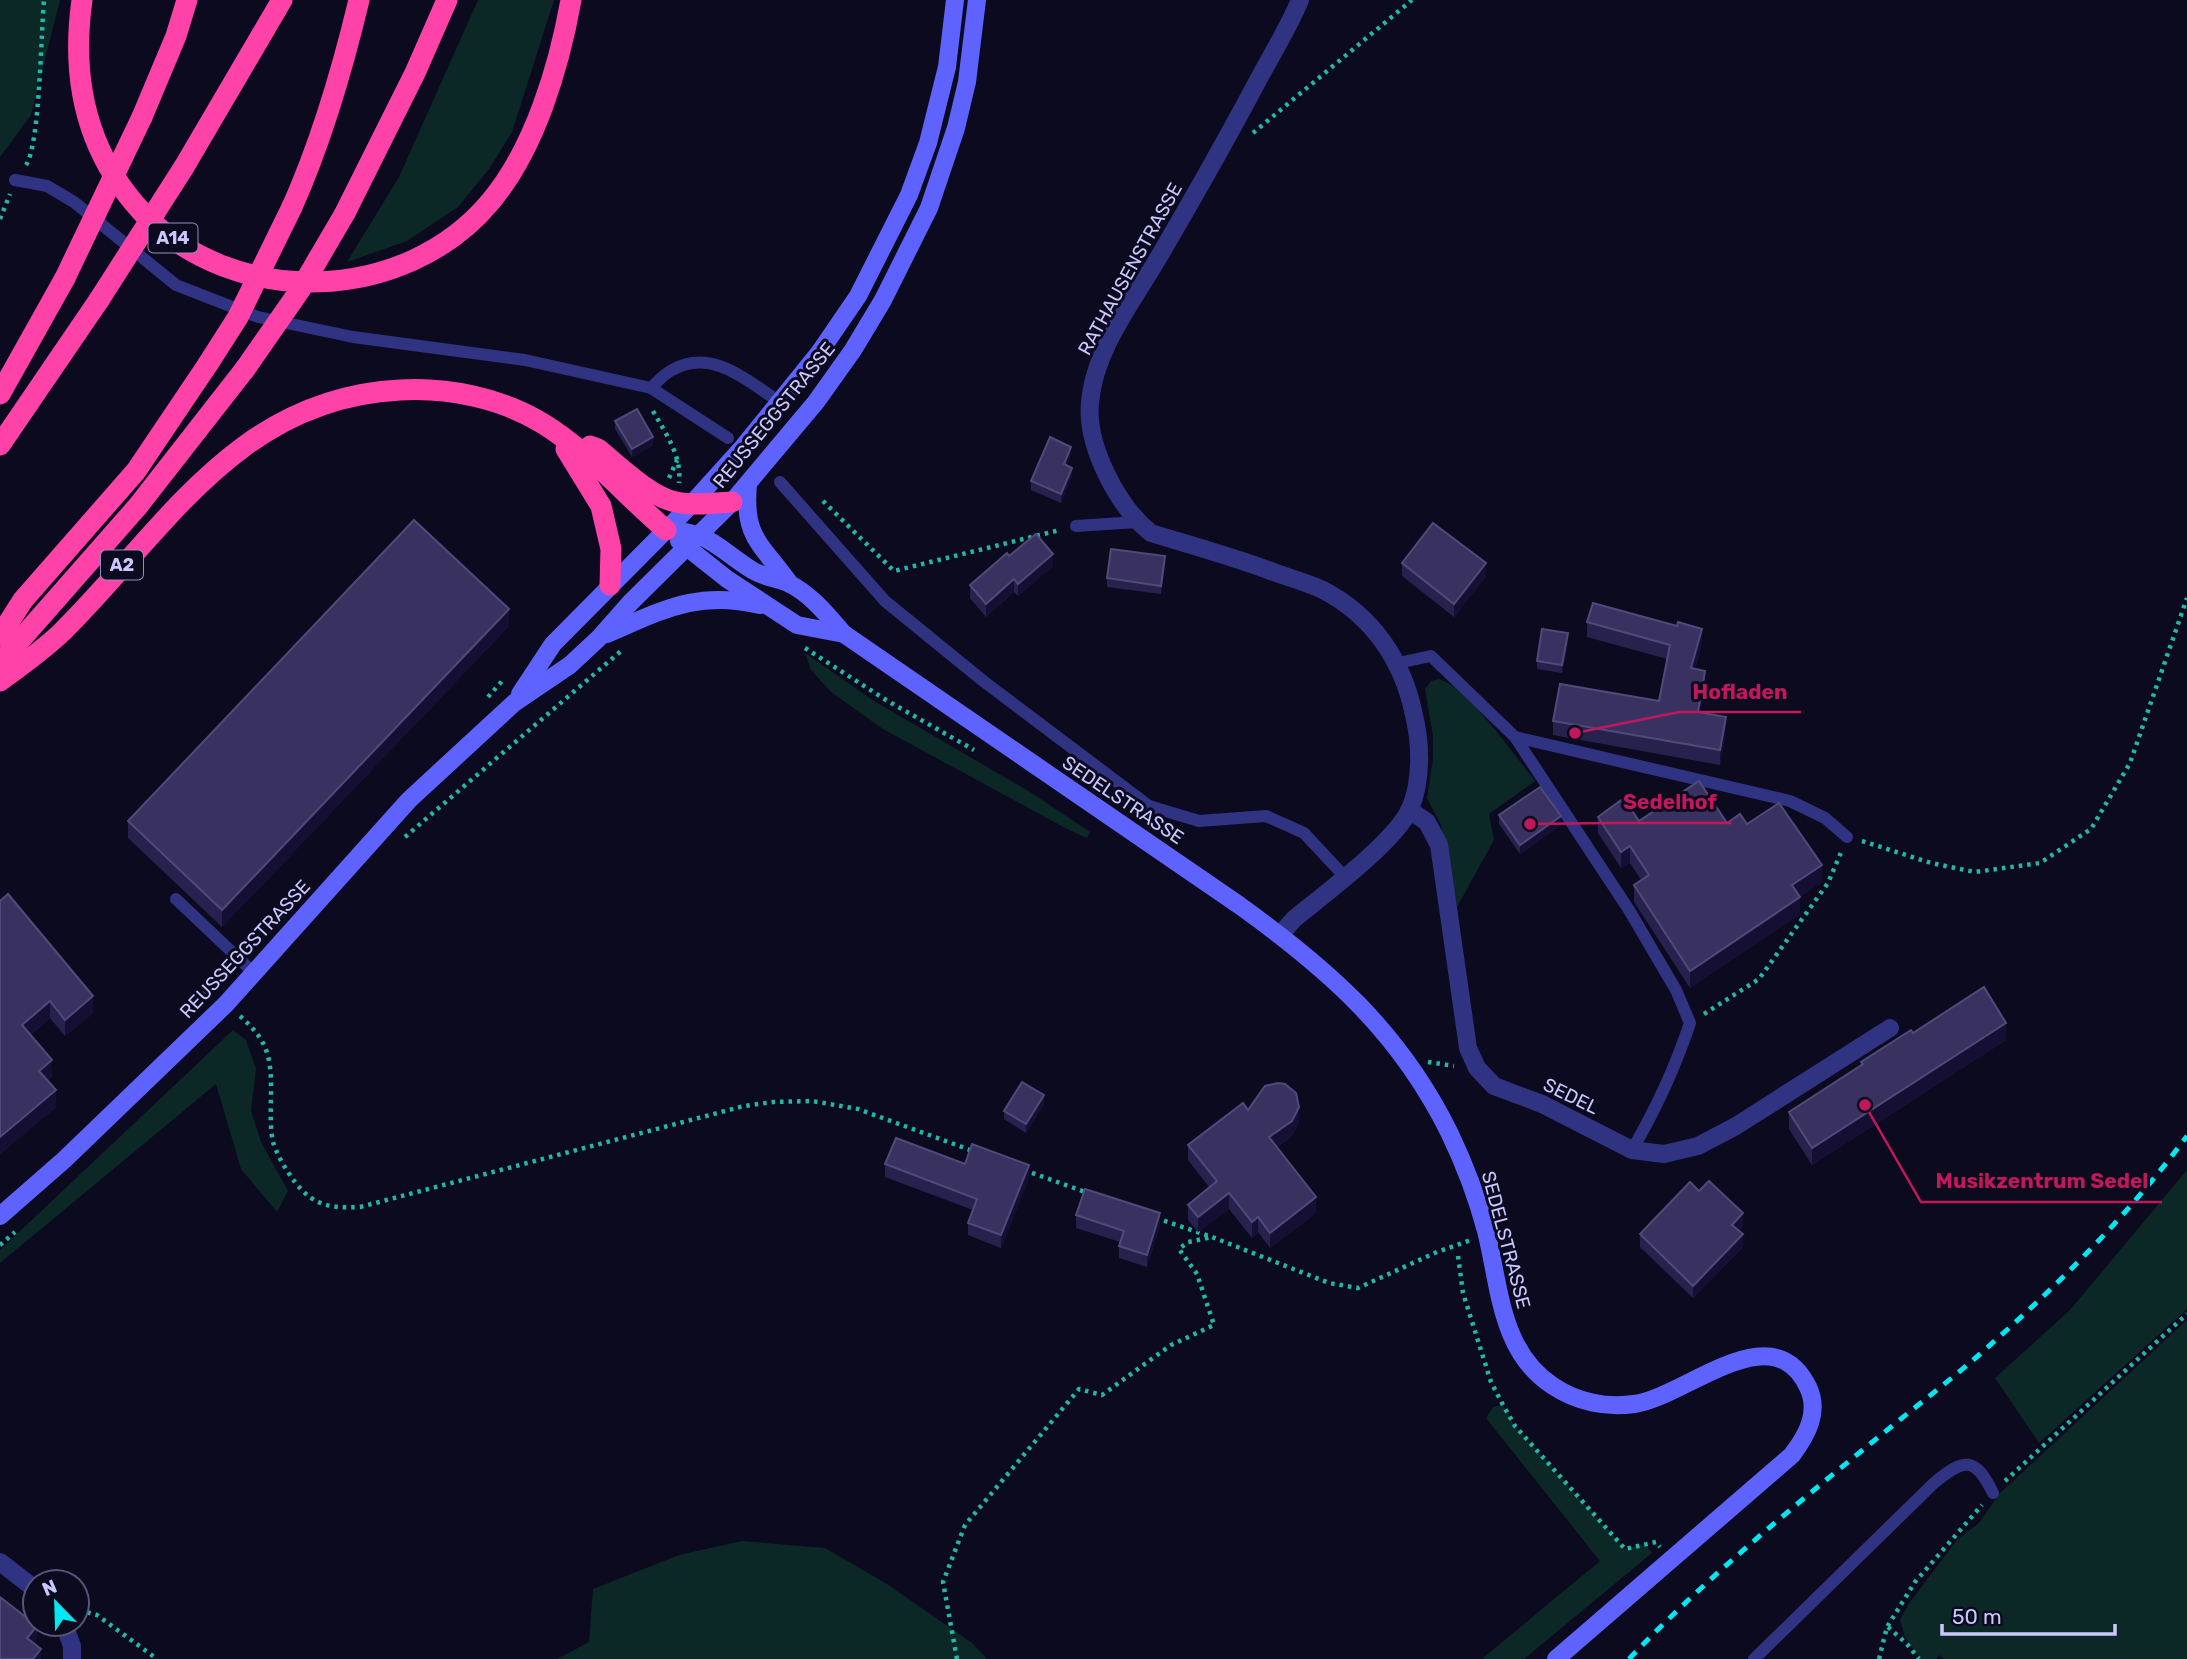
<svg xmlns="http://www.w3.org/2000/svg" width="2187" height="1659" viewBox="0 0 2187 1659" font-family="Rubik,sans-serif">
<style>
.green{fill:#0c2826}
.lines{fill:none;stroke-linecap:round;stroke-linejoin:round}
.path{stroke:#22b8a6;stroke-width:4.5;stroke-dasharray:3.5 5;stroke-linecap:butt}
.service{stroke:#303282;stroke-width:12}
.minor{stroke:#303282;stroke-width:18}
.secondary{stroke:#5e63ff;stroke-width:18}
.motorway{stroke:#ff42a8;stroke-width:21}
.rail{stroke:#00e8f2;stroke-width:5;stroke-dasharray:10 9;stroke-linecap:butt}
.motorway-bridge{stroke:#ff42a8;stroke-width:21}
.wall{fill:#27214e}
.shaded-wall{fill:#151033}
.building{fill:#393261;stroke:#504a7a;stroke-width:2}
.labels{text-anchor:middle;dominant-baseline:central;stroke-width:6;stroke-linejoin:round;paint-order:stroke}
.shield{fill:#0c0a1e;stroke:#918ebc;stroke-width:2}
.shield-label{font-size:18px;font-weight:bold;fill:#cac7ff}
.street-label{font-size:19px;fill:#cac7ff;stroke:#0c0a1e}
.leader{fill:none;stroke:#c2185b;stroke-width:2.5}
.callout-dot{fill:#c2185b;stroke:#0c0a1e;stroke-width:2.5}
.callout-label{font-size:21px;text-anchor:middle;font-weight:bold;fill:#c2185b;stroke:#0c0a1e;stroke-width:6;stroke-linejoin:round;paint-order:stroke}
</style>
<rect width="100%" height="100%" fill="#0c0a1e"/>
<!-- green -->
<g class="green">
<path d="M0 0H60L31 115 0 157Z"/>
<path d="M478 0H554L512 132 489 169 458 207 407 241 347 262 399 177Z"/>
<path d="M805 653 874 701 1030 792 1090 832 1087 838 1067 829 883 729 831 692 811 670Z"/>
<path d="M1439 679C1468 688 1515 756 1535 781L1489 814 1494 840 1457 907 1441 825 1427 798 1433 759V736L1425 689 1431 681Z"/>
<path d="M233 1030 246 1040 256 1069 251 1111 261 1142 288 1191 277 1212 241 1169 216 1084 0 1263V1250Z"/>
<path d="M2187 1170V1309L2039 1443 1995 1378 2070 1310Z"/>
<path d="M2187 1320V1659H1944L1939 1655 1936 1659H1921L1905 1637 1900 1620 1910 1602 1957 1540 1979 1523 2000 1493Z"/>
<path d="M1503 1405 1515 1426 1625 1549 1645 1544 1652 1553 1524 1659H1482L1600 1561 1486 1418 1493 1407Z"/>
<path d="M742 1541 825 1548 887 1584 972 1643 987 1659H557L589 1642 593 1589 679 1555Z"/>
</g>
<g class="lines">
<!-- path -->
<g class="path">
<path d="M1253 133 1412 0"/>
<path d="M26 165C40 145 41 31 44 0"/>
<path d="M0 219 10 194"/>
<path d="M653 411C666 434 682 456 679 483"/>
<path d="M669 478 677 460"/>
<path d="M823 501 894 571 1060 530"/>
<path d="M805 648 886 700 974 750"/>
<path d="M488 697 503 680"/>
<path d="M405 837 621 651"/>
<path d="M1862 841 1931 863 1975 872 2040 863 2091 829 2130 763 2187 598"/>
<path d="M198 1000 227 968"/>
<path d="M1704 1014 1759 979 1828 883 1842 850"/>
<path d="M240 1016C251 1026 261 1036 266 1050 276 1076 267 1115 273 1142 276 1152 282 1163 288 1172 308 1203 324 1209 360 1207L744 1106 773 1102 812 1101 858 1109 973 1151"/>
<path d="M1428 1062 1454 1066"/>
<path d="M1024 1170 1088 1193"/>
<path d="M1156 1218 1212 1237 1329 1283 1358 1288 1437 1252 1471 1240"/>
<path d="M0 1245 15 1232"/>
<path d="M1458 1256 1463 1293 1491 1382 1503 1405 1515 1426 1625 1549 1656 1542 1660 1547"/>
<path d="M2005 1481 2187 1314"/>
<path d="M79 1610 97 1615 157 1659"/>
<path d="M1888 1627 1907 1644 1919 1659"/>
<path d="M957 1659 943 1582 965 1525 1079 1389 1102 1395 1171 1345 1214 1325 1197 1274 1179 1249 1188 1242 1212 1237"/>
<path d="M1879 1659 1887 1627 1915 1582 1982 1505"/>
</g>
<!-- service -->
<g class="service">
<path d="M15 180 47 186 74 202 176 285 258 317 353 337 525 360 651 388 728 438"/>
<path d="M651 388C657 382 664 374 672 370 713 347 748 382 780 402"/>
<path d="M780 482 885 601 982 680 1149 806 1199 821 1266 816 1304 833 1345 877"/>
<path d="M1076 526 1137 522"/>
<path d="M1398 663 1431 656 1515 737 1629 910 1676 990 1690 1023C1675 1068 1656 1109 1632 1150"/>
<path d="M1515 737 1790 801 1825 818 1847 837"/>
<path d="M176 899 254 973"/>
<path d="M1754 1659 1934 1483C1964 1458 1975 1456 1993 1493"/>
</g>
<!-- minor -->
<g class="minor">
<path d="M1409 810 1427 822 1439 845 1468 1048 1477 1068 1494 1086 1542 1104 1632 1150 1664 1154 1698 1146 1736 1126 1890 1028"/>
<path d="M1280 935 1294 919C1323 895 1395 842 1410 809 1422 781 1421 744 1414 715 1403 661 1373 616 1323 590 1306 582 1286 577 1268 570 1230 556 1190 545 1151 533 1118 507 1086 446 1090 403 1094 351 1131 304 1157 260 1191 202 1224 144 1256 84 1270 57 1288 29 1300 0"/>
<path d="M0 1562 35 1589"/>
<path d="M64 1624 72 1646V1659"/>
</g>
<!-- secondary -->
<g class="secondary">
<path d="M748 484C743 538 761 543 790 584"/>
<path d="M666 530C711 532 717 548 752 570 763 577 776 578 788 583 811 594 828 616 844 634L1239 905C1328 969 1399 1031 1449 1132 1464 1163 1477 1197 1486 1231 1500 1286 1500 1352 1553 1386 1577 1402 1606 1408 1634 1404 1686 1397 1772 1312 1808 1387 1820 1412 1807 1435 1792 1455L1556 1659"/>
<path d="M679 541 727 579 797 625 844 634"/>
<path d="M607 634C663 610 697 590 760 605"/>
<path d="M520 694 553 644 687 509 743 447 819 353 858 296 909 195 928 143 947 67 955 0"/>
<path d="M0 1216 64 1160 226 1004 409 800 514 703 570 665 600 637 630 603 732 502 816 402 853 350 883 300 929 208 956 128 967 82 977 0"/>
</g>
<!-- motorway -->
<g class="motorway">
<path d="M82 0C71 78 86 152 142 212 234 310 406 304 491 201 535 148 559 67 571 0"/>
<path d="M142 117 176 36 187 0"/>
<path d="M184 167 282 0"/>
<path d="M292 207C322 140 342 71 359 0"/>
<path d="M345 213 415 73 447 0"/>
<path d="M0 394 65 278"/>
<path d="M0 445 99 300"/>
<path d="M590 446 598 449C619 466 650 497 676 502 694 506 714 503 732 502"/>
<path d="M566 449 601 506 611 549 610 585"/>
<path d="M0 636 23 600 136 471 208 364"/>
<path d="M0 663 138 506 245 369"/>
<path d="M0 681C21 666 43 650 62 632 165 530 237 398 400 390 447 387 501 398 542 423 588 451 625 495 666 530"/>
</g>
<!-- rail -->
<path class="rail" d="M1629 1659C1707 1577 1794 1506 1881 1435 1914 1408 1948 1382 1980 1354 2055 1288 2127 1217 2187 1136"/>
<!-- motorway-bridge -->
<g class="motorway-bridge">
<path d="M65 278 142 117"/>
<path d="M99 300 184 167"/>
<path d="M208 364 238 317 292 207"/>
<path d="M245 369 300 290 345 213"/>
</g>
</g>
<!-- wall -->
<g class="wall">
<path d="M615 421 653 445 632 457 615 429Z"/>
<path d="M1071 455 1067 465 1072 476 1061 503 1031 490V481Z"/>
<path d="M1009 556 1053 566 1018 596 1014 592 986 617 970 598V585Z"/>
<path d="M1402 563 1486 576 1454 617 1402 576Z"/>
<path d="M1165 565 1161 594 1107 587V578Z"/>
<path d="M1587 622 1702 643 1695 669 1705 686 1700 712 1726 731 1720 765 1553 735V721L1659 701 1667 659 1587 637Z"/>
<path d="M509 626 222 927 128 838V821Z"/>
<path d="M1568 642 1562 673 1537 669V661Z"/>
<path d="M1499 815 1561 825 1520 854 1499 824Z"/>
<path d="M1598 817 1639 821 1747 824 1822 882 1799 897 1800 914 1690 988 1634 902V885L1641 880 1630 863 1621 868 1598 833Z"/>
<path d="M0 901 93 1013 65 1036 50 1018 30 1035 52 1077 48 1080 56 1107 0 1154Z"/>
<path d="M1913 1033 2006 1040 1812 1165 1789 1129V1112L1861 1066V1062Z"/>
<path d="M1044 1104 1026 1133 1004 1119V1111Z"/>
<path d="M1248 1110 1299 1123 1292 1136 1277 1147 1316 1213 1270 1248 1258 1232 1252 1238 1229 1209 1198 1232 1188 1220V1205L1209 1187 1188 1160V1145Z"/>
<path d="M885 1164H965L1029 1178 1001 1248 968 1235V1223L973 1210 885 1177Z"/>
<path d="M1699 1191 1743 1226 1739 1230 1743 1247 1693 1298 1640 1247V1234Z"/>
<path d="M1076 1215 1160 1226 1147 1267 1119 1258V1246L1120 1242 1076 1228Z"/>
</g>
<!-- shaded-wall -->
<g class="shaded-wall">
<path d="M653 437V445L632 457V449Z"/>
<path d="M1071 447V455L1064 473V464Z"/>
<path d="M1072 468V476L1061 503V494Z"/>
<path d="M1053 554V566L1018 596V584Z"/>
<path d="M1165 556V565L1161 594V586Z"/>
<path d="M1486 563V576L1454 617V604Z"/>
<path d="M1014 579V592L986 617V604Z"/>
<path d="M509 609V626L222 927V910Z"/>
<path d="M1702 629V643L1691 683V668Z"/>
<path d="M1568 633V642L1562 673V665Z"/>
<path d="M1705 671V686L1698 727V712Z"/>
<path d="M1726 717V731L1720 765V750Z"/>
<path d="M1561 816V825L1520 854V845Z"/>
<path d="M1630 846V863L1621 868V852Z"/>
<path d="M1822 865V882L1792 902V885Z"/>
<path d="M1800 897V914L1690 988V971Z"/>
<path d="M93 996V1013L65 1036V1020Z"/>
<path d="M50 1001V1018L22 1041V1025Z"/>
<path d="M2006 1023V1040L1812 1165V1148Z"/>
<path d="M52 1060V1077L39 1087V1071Z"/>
<path d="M56 1090V1107L0 1154V1137Z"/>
<path d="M1044 1095V1104L1026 1133V1124Z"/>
<path d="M1299 1107V1123L1292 1136 1269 1152V1137Z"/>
<path d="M1029 1165V1178L1001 1248V1235Z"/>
<path d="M1229 1193V1209L1198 1232V1217Z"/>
<path d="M1316 1197V1213L1270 1248V1233Z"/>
<path d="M1160 1213V1226L1147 1267V1255Z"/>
<path d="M1743 1213V1226L1732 1237V1225Z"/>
<path d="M1258 1217V1232L1252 1238V1222Z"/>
<path d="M1743 1234V1247L1693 1298V1286Z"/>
<path d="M37 1626V1639L27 1651V1638Z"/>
<path d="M41 1649V1659H33Z"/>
</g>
<!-- building -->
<g class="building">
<path d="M637 409 653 437 632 449 615 421Z"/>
<path d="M1050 437 1071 447 1064 464 1072 468 1061 494 1031 481Z"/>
<path d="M414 520 509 609 222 910 128 821Z"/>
<path d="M1433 523 1486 563 1454 604 1402 563Z"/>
<path d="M1036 534 1053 554 1018 584 1014 579 986 604 970 585 1007 553 1009 556Z"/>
<path d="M1111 549 1165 556 1161 586 1107 578Z"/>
<path d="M1593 603 1677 626 1678 622 1702 629 1691 668 1705 671 1698 712 1726 717 1720 750 1553 721 1560 684 1659 701 1670 645 1587 622Z"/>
<path d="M1542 629 1568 633 1562 665 1537 661Z"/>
<path d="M1699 781 1727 823 1740 814 1747 824 1779 803 1822 865 1792 885 1800 897 1690 971 1634 885 1649 875 1630 846 1621 852 1598 817 1624 798 1639 821Z"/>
<path d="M1540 787 1561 816 1520 845 1499 815Z"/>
<path d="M8 894 93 996 65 1020 50 1001 22 1025 52 1060 39 1071 56 1090 0 1137V901Z"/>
<path d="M1984 987 2006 1023 1812 1148 1789 1112 1863 1064 1861 1062 1911 1030 1913 1033Z"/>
<path d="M1022 1082 1044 1095 1026 1124 1004 1111Z"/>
<path d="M1278 1083 1285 1084 1296 1093 1299 1107 1292 1121 1269 1137 1316 1197 1270 1233 1258 1217 1252 1222 1229 1193 1198 1217 1188 1205 1217 1181 1188 1145 1243 1103 1248 1110 1265 1086Z"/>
<path d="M896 1138 965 1164 972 1144 1029 1165 1001 1235 968 1223 977 1199 885 1164Z"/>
<path d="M1709 1181 1743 1213 1732 1225 1743 1234 1693 1286 1640 1234 1690 1182 1699 1191Z"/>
<path d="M1085 1189 1160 1213 1147 1255 1119 1246 1124 1231 1076 1215Z"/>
<path d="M0 1597 37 1626 27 1638 41 1649 33 1659H0Z"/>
</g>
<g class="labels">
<!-- shield labels -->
<g class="shield">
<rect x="148.5" y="223.5" width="49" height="29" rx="5"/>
<rect x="101" y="550.5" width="42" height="29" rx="5"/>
</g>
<g class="shield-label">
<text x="173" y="238">A14</text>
<text x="122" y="565">A2</text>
</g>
<!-- street labels -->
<g class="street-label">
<text transform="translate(1130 269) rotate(-61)">RATHAUSENSTRASSE</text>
<text transform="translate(774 415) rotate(-51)">REUSSEGGSTRASSE</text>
<text transform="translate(1123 800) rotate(34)">SEDELSTRASSE</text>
<text transform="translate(245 949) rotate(-47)">REUSSEGGSTRASSE</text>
<text transform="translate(1571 1096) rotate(26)">SEDEL</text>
<text transform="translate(1506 1240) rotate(75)">SEDELSTRASSE</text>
</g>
</g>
<!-- callouts -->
<path class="leader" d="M1575 733L1679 712H1801M1530 824L1609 823H1731M1865 1105L1921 1202H2162"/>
<g class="callout-dot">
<circle cx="1575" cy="733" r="7"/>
<circle cx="1530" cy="824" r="7"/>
<circle cx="1865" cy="1105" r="7"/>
</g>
<g class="callout-label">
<text x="1740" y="699">Hofladen</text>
<text x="1670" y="809">Sedelhof</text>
<text x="2042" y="1188">Musikzentrum Sedel</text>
</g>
<!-- north arrow -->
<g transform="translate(56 1603) rotate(337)"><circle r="33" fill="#0c0a1e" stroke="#585678" stroke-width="2"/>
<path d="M0-5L12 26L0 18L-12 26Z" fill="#00e8f2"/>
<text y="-10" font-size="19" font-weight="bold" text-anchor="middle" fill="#cac7ff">N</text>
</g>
<!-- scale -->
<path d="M1942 1624v10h173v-10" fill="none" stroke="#cac7ff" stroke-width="3.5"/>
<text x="1952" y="1624" font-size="21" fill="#cac7ff" stroke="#0c0a1e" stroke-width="5" paint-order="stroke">50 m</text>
</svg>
